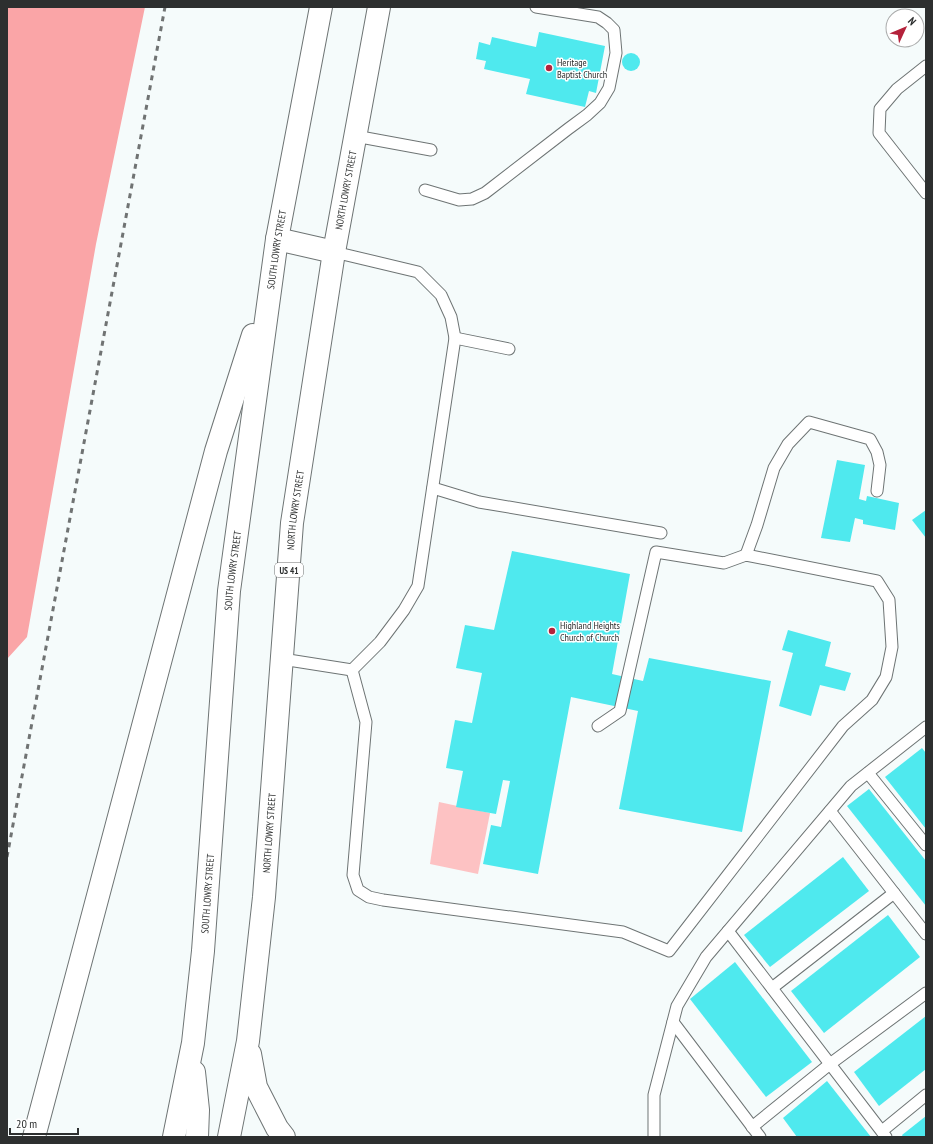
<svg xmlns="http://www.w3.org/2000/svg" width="933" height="1144" viewBox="0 0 933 1144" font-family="'PT Sans Narrow',sans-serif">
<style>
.green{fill:#fdc2c3}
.forest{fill:#faa5a7}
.building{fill:#4fe9ee}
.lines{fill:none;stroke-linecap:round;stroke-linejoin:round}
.lane-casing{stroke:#6e7474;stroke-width:13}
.primary-casing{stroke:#6e7474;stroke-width:24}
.lane{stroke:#fff;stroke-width:11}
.primary{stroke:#fff;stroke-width:22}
.rail{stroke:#707373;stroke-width:3;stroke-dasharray:5 5;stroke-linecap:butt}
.poi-dot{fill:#b4223b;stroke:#fff;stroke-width:1.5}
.labels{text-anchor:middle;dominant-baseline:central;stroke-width:3;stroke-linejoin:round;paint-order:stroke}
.shield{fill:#fff;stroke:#6c6d6d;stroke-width:1}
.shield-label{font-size:9px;font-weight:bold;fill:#2d2f2f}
.poi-label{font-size:10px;fill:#2d2f2f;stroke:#fff;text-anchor:start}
.street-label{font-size:10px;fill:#2d2f2f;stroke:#fff}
</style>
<rect width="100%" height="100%" fill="#f5fbfb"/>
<!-- green -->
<path class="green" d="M439 802 490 813 478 874 430 864Z"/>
<!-- forest -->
<path class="forest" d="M7 7H145L96 244 27 637 7 659Z"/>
<!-- building -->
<g class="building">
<path d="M539 32 605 46 596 93 589 91 585 107 526 94 530 79 484 69 486 61 476 59 479 42 490 45 492 37 536 47Z"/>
<circle cx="631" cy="62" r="9"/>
<path d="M837 460 865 465 859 499 866 501 867 496 899 503 895 530 863 524V520L855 518 850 542 821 538Z"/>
<path d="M926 510V538L912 520Z"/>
<path d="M512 551 630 574 612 674 643 681 649 658 771 681 742 832 619 809 638 711 571 697 538 874 483 864 491 825 501 827 510 781 503 780 496 814 456 807 463 771 446 768 455 720 472 723 482 673 456 668 465 625 494 630Z"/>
<path d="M788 630 831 642 825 666 851 673 845 691 820 685 811 716 779 706 793 653 782 650Z"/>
<path d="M922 748 926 753V829L885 777Z"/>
<path d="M869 789 926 861V906L847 806Z"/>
<path d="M843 857 869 891 770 967 744 935Z"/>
<path d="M888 915 920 957 824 1033 791 991Z"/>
<path d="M735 962 812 1062 766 1097 690 999Z"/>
<path d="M926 1016V1069L879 1106 854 1072Z"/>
<path d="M827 1081 871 1137H797L783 1118Z"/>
<path d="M926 1116V1137H903L902 1135Z"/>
</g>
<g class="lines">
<defs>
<g id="lane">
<path d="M926 66 897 89 880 109 879 133 926 193"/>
<path d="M355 136 431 150"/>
<path d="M425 190 459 200 472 199 485 193 568 129 587 115 600 103 609 88 616 53 614 30 607 23 598 17 536 7"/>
<path d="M334 252 418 272 441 295 451 317 455 338 418 586 404 610 380 642 352 670"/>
<path d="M455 338 509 349"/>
<path d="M433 488 479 502 661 533"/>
<path d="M746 555 757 525 774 468 788 444 809 422 870 439 877 452 880 465 877 491"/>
<path d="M282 659 352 670"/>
<path d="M352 670 366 722 353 875 358 890 369 897 383 900 623 932 669 951 843 726 872 700 886 677 892 647 889 600 877 581 746 555 724 563 656 552 620 711 598 726"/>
<path d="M868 773 926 845"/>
<path d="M830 811 926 934"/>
<path d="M728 931 886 1137"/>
<path d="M772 988 894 893"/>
<path d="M673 1022 760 1137"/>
<path d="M752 1127 830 1064 926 993"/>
<path d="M882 1131 926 1095"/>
<path d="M654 1137V1095L677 1006 706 957 851 786 926 727"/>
</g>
<g id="primary">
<path d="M277 239 334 252"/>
<path d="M250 1054 256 1087 277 1128 284 1137"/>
<path d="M194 1072 198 1110 197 1137"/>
<path d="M34 1137 216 451 253 335"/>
<path id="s1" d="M174 1137 193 1043 203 951 229 591 277 239 321 7"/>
<path id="s2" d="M229 1137 248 1041 264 897 292 523 334 252 379 7"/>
</g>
</defs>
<!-- lane casing -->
<use href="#lane" class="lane-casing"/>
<!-- primary casing -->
<use href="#primary" class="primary-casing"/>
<!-- lane -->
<use href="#lane" class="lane"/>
<!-- primary -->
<use href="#primary" class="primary"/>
<!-- rail -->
<path class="rail" d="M7 857 165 7"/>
</g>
<!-- markers -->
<g class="poi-dot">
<circle cx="549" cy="68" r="4"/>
<circle cx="552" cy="631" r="4"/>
</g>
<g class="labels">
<!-- shield labels -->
<rect class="shield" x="275" y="563" width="28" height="14" rx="3"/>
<g class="shield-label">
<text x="289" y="570">US 41</text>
</g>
<!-- poi labels -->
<g class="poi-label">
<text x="557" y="62">Heritage<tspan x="557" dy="12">Baptist Church</tspan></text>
<text x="560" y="625">Highland Heights<tspan x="560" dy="12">Church of Church</tspan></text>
</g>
<!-- street labels -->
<g class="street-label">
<text stroke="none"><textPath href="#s2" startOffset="955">NORTH LOWRY STREET</textPath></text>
<text stroke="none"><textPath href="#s1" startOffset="894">SOUTH LOWRY STREET</textPath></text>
<text stroke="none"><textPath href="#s2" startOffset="631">NORTH LOWRY STREET</textPath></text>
<text stroke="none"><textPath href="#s1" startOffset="570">SOUTH LOWRY STREET</textPath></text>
<text stroke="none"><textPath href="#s2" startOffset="307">NORTH LOWRY STREET</textPath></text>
<text stroke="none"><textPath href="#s1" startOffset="246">SOUTH LOWRY STREET</textPath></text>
</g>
</g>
<!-- border -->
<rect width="933" height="1144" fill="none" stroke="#2d2f2f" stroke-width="16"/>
<!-- north arrow -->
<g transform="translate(905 28) rotate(46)"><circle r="19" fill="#ffffff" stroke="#abacac"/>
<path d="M0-3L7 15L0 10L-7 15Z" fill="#b4223b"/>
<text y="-6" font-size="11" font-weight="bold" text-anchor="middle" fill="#2d2f2f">N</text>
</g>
<!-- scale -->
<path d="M10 1128v6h68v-6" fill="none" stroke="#2d2f2f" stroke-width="2"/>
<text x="16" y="1128" font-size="12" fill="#2d2f2f" stroke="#ffffff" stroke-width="3" paint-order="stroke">20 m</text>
</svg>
